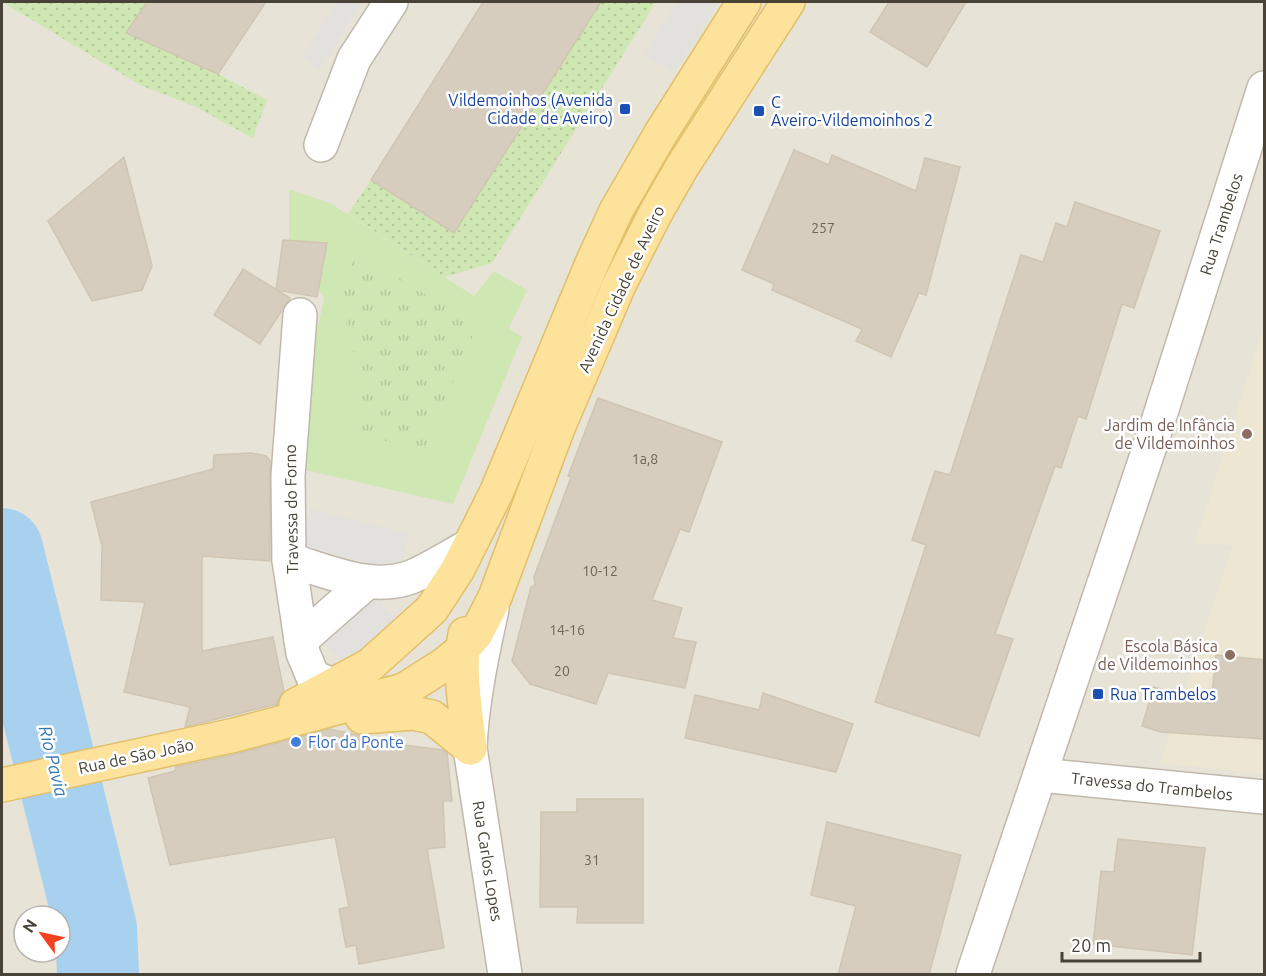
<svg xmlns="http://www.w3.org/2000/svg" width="1266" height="976" viewBox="0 0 1266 976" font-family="Ubuntu,sans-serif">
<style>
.residential{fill:#e8e3d7;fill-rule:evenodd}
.education{fill:#ede6d3}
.grass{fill:#cfe7b3}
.park{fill:url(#park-tufts)}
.garden{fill:url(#garden-dots)}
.parking{fill:#e3e1dd}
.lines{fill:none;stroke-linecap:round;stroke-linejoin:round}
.river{stroke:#a7d1ef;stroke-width:82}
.building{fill:#d6cdbe;stroke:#d0c5b2;stroke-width:1.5}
.minor-casing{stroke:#c0b9ab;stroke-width:36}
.major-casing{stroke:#e2bf69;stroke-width:36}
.minor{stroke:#fff;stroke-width:33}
.major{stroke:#fce29a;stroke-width:33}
.transit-dot{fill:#1a4fb4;stroke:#fff;stroke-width:2}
.education-dot{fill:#8d6e63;stroke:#fff;stroke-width:2}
.shop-dot{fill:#3f7fe0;stroke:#fff;stroke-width:2}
.labels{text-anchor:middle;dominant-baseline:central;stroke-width:5;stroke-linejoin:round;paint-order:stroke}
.number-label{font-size:14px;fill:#6c6559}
.transit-label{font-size:16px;fill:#164399;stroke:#fff;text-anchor:start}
.street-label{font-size:16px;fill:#484237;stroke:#fff}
.education-label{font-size:16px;fill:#785e54;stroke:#fff;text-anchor:end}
.shop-label{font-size:16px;fill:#366cbe;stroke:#fff;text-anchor:start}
.water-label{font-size:18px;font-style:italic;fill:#317ab3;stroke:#fff}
</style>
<defs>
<pattern id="park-tufts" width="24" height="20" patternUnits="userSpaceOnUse" patternTransform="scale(1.5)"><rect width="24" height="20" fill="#cfe7b3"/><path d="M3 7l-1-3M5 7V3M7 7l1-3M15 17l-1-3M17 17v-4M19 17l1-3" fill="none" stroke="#b3c79b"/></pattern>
<pattern id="garden-dots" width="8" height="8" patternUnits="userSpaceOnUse" patternTransform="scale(1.5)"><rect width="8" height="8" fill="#cfe7b3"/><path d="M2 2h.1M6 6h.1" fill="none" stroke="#b3c79b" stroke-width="1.8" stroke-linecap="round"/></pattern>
</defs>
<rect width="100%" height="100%" fill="#f4f1e9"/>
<!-- residential -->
<path class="residential" d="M2 2H1264V974H2ZM24 916H60V952H24Z"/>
<!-- education -->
<path class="education" d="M1264 326V774L1160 763 1233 545 1195 543Z"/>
<!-- grass -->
<path class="grass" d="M289 189 330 203 474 296 494 271 527 290 509 328 522 337 453 504 301 469 313 350 324 298 318 289 327 244 289 240Z"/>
<!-- park -->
<path class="park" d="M359 254 477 326 425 448 359 436 356 419 359 395V371L340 301 345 274Z"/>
<!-- garden -->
<g class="garden">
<path d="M2 2H147L126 33 218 74 267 100 253 138 194 106 140 85Z"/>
<path d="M601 2H656L492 263 445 277 348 214 371 180 454 233Z"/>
</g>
<!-- parking -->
<g class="parking">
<path d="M337 2H362L320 69 302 57Z"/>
<path d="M677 2H719L673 73 644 54Z"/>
<path d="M310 509 409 534 400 570 301 546Z"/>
<path d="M371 592 396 618 346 666 321 639Z"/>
</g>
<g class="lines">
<!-- river -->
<path class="river" d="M2 549 96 928 98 974"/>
</g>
<!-- building -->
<g class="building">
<path d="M147 2H266L218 74 126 33Z"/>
<path d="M483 2H601L454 233 371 180Z"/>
<path d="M889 2H966L927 67 870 32Z"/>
<path d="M794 150 829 165 832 155 916 191 925 158 960 167 926 295 919 293 891 357 856 341 862 329 772 290 774 284 742 270Z"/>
<path d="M124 157 152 266 142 290 92 301 48 221Z"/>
<path d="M1075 202 1160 231 1134 308 1122 304 1086 419 1078 416 1061 468 1055 466 995 634 1013 639 979 736 875 702 926 545 912 540 935 471 950 475 1021 255 1043 262 1056 223 1067 227Z"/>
<path d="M283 240 327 243 317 297 276 290Z"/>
<path d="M243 269 290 298 260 344 214 315Z"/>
<path d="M598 398 722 442 689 532 680 529 652 600 682 608 673 638 696 642 685 688 608 673 596 704 530 684 512 661 531 587 535 586 534 577 571 477 568 476Z"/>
<path d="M251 453 266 456 270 461V561L202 556V651L273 637 284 692 280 696 277 704 185 727 190 707 124 692 145 602 101 600 102 546 91 502 213 469 214 455Z"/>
<path d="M1216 655 1264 660V739L1161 732 1142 726 1154 687 1211 704Z"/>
<path d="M763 693 853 724 836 772 685 738 695 695 759 710Z"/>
<path d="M329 729 404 745 443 750 447 753 452 801H443L445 847 427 849 444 948 359 964 356 945 346 947 339 909 349 907 335 837 170 865 148 778 175 771 176 767 240 753Z"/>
<path d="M577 799H643V923H577L578 907H540L541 812H577Z"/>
<path d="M827 822 961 855 929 975H838L856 906 811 895Z"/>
<path d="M1118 839 1205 848 1192 955 1093 944 1101 871 1114 872Z"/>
</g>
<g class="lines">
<defs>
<g id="minor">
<path d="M321 145 354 59 391 2"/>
<path d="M300 315 288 476 289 560 303 653 313 677 335 686"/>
<path d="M289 560C328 571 371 592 411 577 431 569 450 556 469 546"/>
<path d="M492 609C482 655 472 701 470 748L505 974"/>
<path d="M301 640 367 582"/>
<path d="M1040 775 1264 797"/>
<path d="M973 974 1156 428 1264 88"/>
</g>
<g id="major">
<path d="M465 634C458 672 466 710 470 748"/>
<path d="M296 705 370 665 432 609 458 569 497 491 593 261 616 211 661 133 744 2"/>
<path d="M362 717 413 713 432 717 470 748"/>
<path d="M2 785 235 735 404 690 445 664 462 650 476 634 495 597 558 428 619 285 655 214 682 167 788 2"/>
</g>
</defs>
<!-- minor casing -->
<use href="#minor" class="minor-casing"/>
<!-- major casing -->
<use href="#major" class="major-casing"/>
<!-- minor -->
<use href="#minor" class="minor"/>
<!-- major -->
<use href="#major" class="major"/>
</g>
<!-- markers -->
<g class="transit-dot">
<rect x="619" y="103" width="12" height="12" rx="3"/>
<rect x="753" y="105" width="12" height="12" rx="3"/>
<rect x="1092" y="688" width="12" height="12" rx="3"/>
</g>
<g class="education-dot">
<circle cx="1247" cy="434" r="6"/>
<circle cx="1230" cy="655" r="6"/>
</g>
<circle class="shop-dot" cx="296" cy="742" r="6"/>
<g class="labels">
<!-- number labels -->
<g class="number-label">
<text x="823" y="228">257</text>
<text x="645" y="459">1a,8</text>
<text x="600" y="571">10-12</text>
<text x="567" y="630">14-16</text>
<text x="562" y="671">20</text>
<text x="592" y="860">31</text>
</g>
<!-- transit labels -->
<g class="transit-label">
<text x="613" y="100" text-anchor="end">Vildemoinhos (Avenida<tspan x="613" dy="18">Cidade de Aveiro)</tspan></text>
<text x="771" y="102">C<tspan x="771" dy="18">Aveiro-Vildemoinhos 2</tspan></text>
<text x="1110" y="694">Rua Trambelos</text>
</g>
<!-- street labels -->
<g class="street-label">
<text transform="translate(1221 224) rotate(-72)">Rua Trambelos</text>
<text transform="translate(621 289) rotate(-65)">Avenida Cidade de Aveiro</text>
<text transform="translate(291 509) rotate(-91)">Travessa do Forno</text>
<text transform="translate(136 756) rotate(-12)">Rua de São João</text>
<text transform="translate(1152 786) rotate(6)">Travessa do Trambelos</text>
<text transform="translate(488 861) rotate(81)">Rua Carlos Lopes</text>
</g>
<!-- education labels -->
<g class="education-label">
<text x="1235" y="425">Jardim de Infância<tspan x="1235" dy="18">de Vildemoinhos</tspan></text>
<text x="1218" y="646">Escola Básica<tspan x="1218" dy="18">de Vildemoinhos</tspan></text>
</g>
<!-- shop labels -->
<g class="shop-label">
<text x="308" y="742">Flor da Ponte</text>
</g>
<!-- water labels -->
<g class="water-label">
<text transform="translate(54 761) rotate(76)">Rio Pavia</text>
</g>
</g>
<!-- border -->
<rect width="1266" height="976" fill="none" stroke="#484237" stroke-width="6"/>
<!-- north arrow -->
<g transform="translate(42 934) rotate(303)"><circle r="28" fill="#ffffff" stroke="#b6b3af" stroke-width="1.5"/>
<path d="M0-4.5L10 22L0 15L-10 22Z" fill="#f6411e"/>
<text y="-9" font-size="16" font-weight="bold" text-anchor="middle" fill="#484237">N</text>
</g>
<!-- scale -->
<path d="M1062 952v9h138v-9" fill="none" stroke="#484237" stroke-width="3"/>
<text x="1071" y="952" font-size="18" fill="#484237" stroke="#ffffff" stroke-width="4.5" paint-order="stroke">20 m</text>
</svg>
